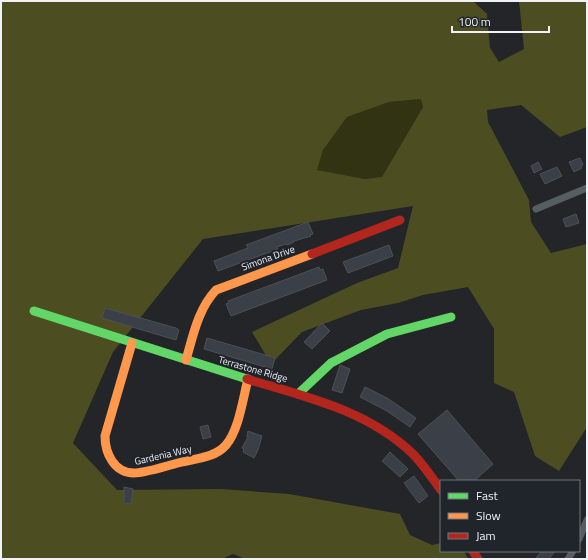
<svg xmlns="http://www.w3.org/2000/svg" width="588" height="560" viewBox="0 0 588 560" font-family="'Titillium Web',sans-serif">
<style>
.green{fill:#313312}
.forest{fill:#4c4e21;fill-rule:evenodd}
.building{fill:#3b3f48;stroke:#4e5054}
.lines{fill:none;stroke-linecap:round;stroke-linejoin:round}
.street{stroke:#565e62;stroke-width:7}
.fast{stroke:#63d668;stroke-width:9}
.slow{stroke:#ff974d;stroke-width:9}
.jam{stroke:#b3261e;stroke-width:9}
.labels{text-anchor:middle;dominant-baseline:central;stroke-width:4;stroke-linejoin:round;paint-order:stroke}
.street-label{font-size:10px;fill:#f0f2f7;stroke:#20242b}
</style>
<rect width="100%" height="100%" fill="#232528"/>
<!-- green -->
<path class="green" d="M421 99 423 107 382 178 365 179 316 170 323 150 347 117 389 102Z"/>
<!-- forest -->
<path class="forest" d="M1 1H473L487 14 490 48 499 62 524 49 519 1H587V127L560 137 521 105 487 110 488 122 529 200 531 222 551 253 587 244V427L559 471 535 456 514 392 494 383V329L468 287 423 295 398 303 361 310 302 332 271 364 252 332 357 283 398 268 413 206 203 239 113 352 73 443 117 490 221 489 289 494 400 514 410 535 432 545 441 543V551H464L468 559H245L233 554 222 559H1ZM421 99 423 107 382 177 365 179 317 170 323 150 347 117 389 102Z"/>
<!-- building -->
<g class="building">
<path d="M580 158 583 165 581 166 582 168 574 172 569 162Z"/>
<path d="M538 162 542 169 534 173 531 166Z"/>
<path d="M557 167 562 176 545 184 540 174Z"/>
<path d="M576 214 579 223 566 227 563 219Z"/>
<path d="M308 222 313 234 310 235 311 236 294 241V242L287 245 286 244 277 247 278 249 218 271 214 261 248 248 246 245Z"/>
<path d="M389 245 393 256 348 273 343 262Z"/>
<path d="M319 267 320 270 323 269 327 280 231 316 226 304 229 303 228 301Z"/>
<path d="M105 308 176 328 179 330 176 340 102 318Z"/>
<path d="M322 323 330 331 312 349 304 342Z"/>
<path d="M207 338 272 357 275 358 272 369 204 349Z"/>
<path d="M340 365 350 369 342 393 332 390Z"/>
<path d="M365 387 387 398 416 418 410 427 387 411 360 397Z"/>
<path d="M447 410 493 464 474 481H459L418 434Z"/>
<path d="M208 425 211 437 203 439 200 427Z"/>
<path d="M248 431 262 436 258 450 254 458 243 452 244 449 242 448 248 437H247Z"/>
<path d="M390 452 408 469 400 477 382 461Z"/>
<path d="M414 476 428 496 419 503 404 483Z"/>
<path d="M124 487 133 489 131 504 124 503Z"/>
<path d="M542 551H555L549 559H535Z"/>
</g>
<g class="lines">
<!-- street -->
<g class="street">
<path d="M536 209 587 188"/>
<path d="M579 539 587 520"/>
<path d="M568 559 573 551"/>
</g>
<!-- fast -->
<g class="fast">
<path d="M34 311 247 379"/>
<path d="M298 394 331 363 387 334 451 317"/>
</g>
<!-- slow -->
<g class="slow">
<path d="M132 343 105 436C105 453 114 473 134 473 146 473 166 466 178 463 194 459 215 458 226 445 239 430 243 398 248 379"/>
<path d="M186 360C193 336 198 309 216 290L312 254"/>
</g>
<!-- jam -->
<g class="jam">
<path d="M312 254 400 220"/>
<path d="M247 379C306 397 367 410 413 454 423 464 432 478 441 490"/>
<path d="M473 551 478 559"/>
</g>
</g>
<g class="labels">
<!-- street labels -->
<g class="street-label">
<text transform="translate(268 258) rotate(-20)">Simona Drive</text>
<text transform="translate(253 369) rotate(16)">Terrastone Ridge</text>
<text transform="translate(163 455) rotate(-13)">Gardenia Way</text>
</g>
</g>
<!-- border -->
<rect width="588" height="560" fill="none" stroke="#f0f2f7" stroke-width="4"/>
<!-- legend -->
<rect x="440" y="480" width="140" height="72" fill="#20242b" stroke="#73767d"/>
<rect x="448" y="493" width="20" height="6" fill="#63d668" stroke="#73767d"/>
<text x="476" y="500" font-size="12" fill="#f0f2f7">Fast</text>
<rect x="448" y="513" width="20" height="6" fill="#ff974d" stroke="#73767d"/>
<text x="476" y="520" font-size="12" fill="#f0f2f7">Slow</text>
<rect x="448" y="533" width="20" height="6" fill="#b3261e" stroke="#73767d"/>
<text x="476" y="540" font-size="12" fill="#f0f2f7">Jam</text>
<!-- scale -->
<path d="M452 26v6h97v-6" fill="none" stroke="#f0f2f7" stroke-width="2"/>
<text x="458" y="26" font-size="12" fill="#f0f2f7" stroke="#20242b" stroke-width="3" paint-order="stroke">100 m</text>
</svg>
